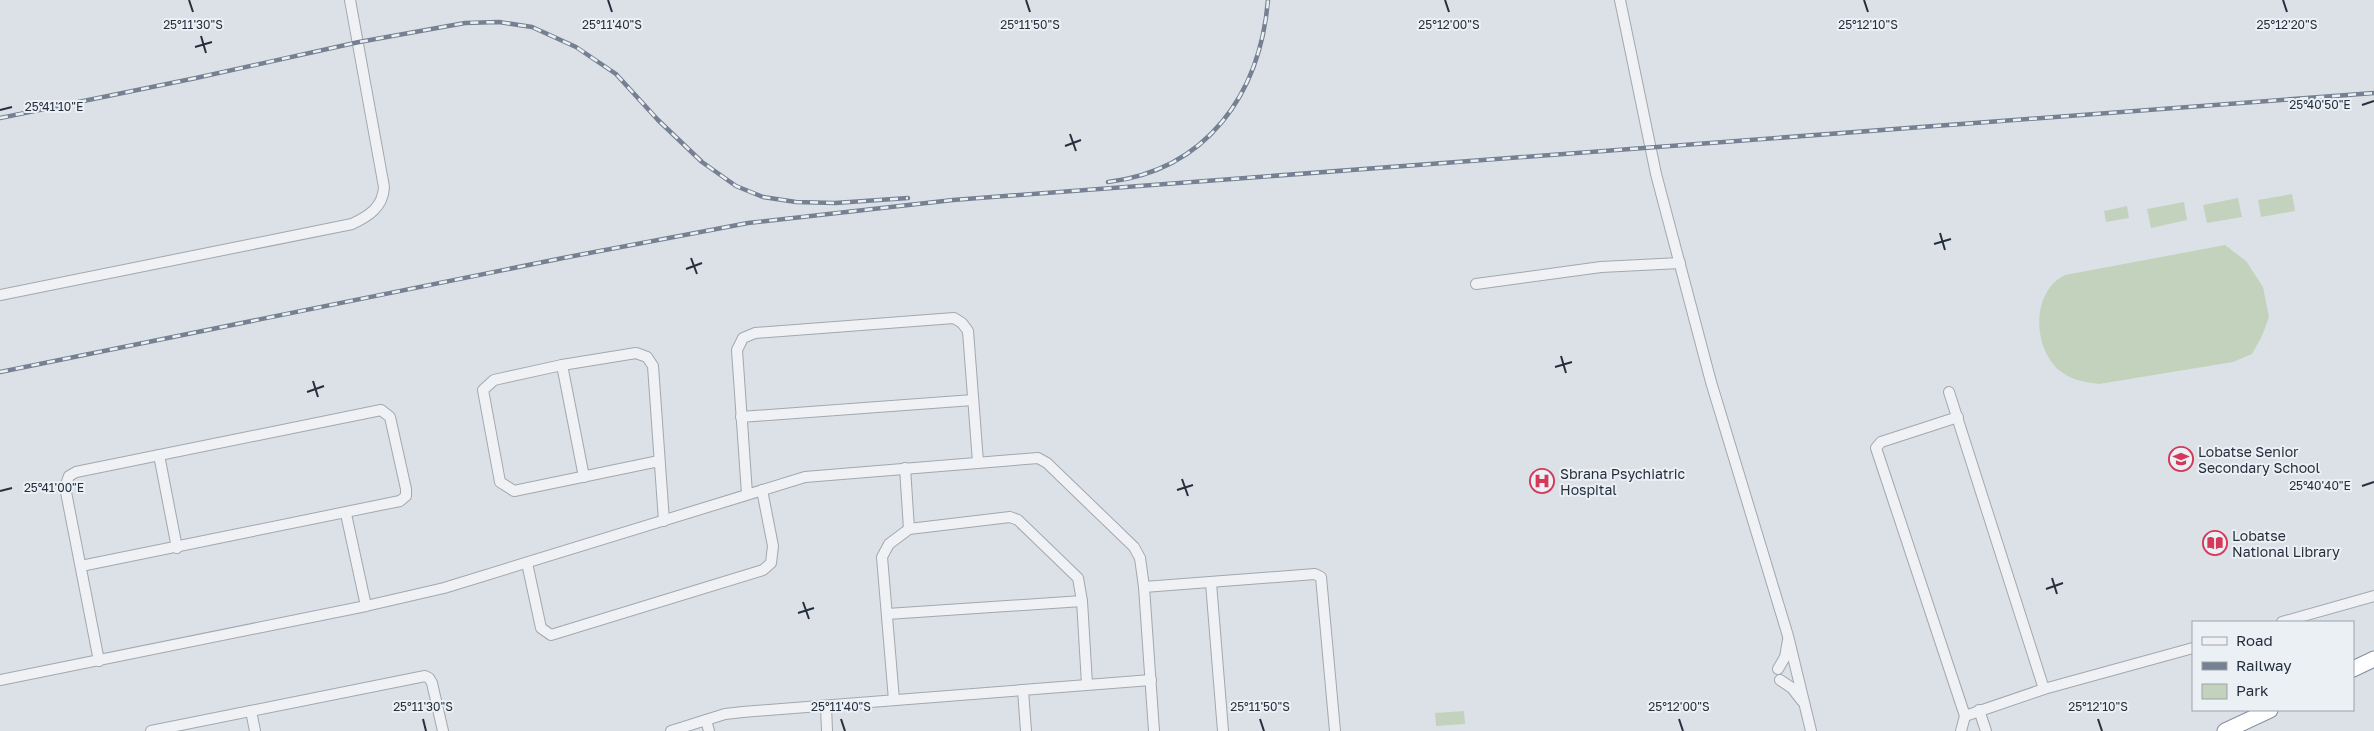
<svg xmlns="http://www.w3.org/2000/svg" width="2374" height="731" viewBox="0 0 2374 731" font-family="'Golos Text',sans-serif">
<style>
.green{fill:#c3d2bd}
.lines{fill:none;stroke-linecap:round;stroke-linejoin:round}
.minor-casing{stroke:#a1a8b1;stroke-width:12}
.highway-casing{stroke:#838f9f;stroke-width:17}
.minor{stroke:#eff1f5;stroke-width:10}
.highway{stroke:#fff;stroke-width:15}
.rail-casing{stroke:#758192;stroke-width:4.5}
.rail{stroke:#ebf0f5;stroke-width:2.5;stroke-dasharray:8;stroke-linecap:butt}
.ticks{fill:none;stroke:#252f3e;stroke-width:2}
.labels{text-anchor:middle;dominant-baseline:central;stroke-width:4;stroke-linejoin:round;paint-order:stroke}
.poi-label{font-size:14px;fill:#252f3e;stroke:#ebf0f5;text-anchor:start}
.ticks-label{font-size:12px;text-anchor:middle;fill:#252f3e;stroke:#ebf0f5;stroke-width:4;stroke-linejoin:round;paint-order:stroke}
</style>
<rect width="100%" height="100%" fill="#dce1e7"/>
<!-- green -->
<g class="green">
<path d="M2292 194 2295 211 2261 217 2258 200Z"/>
<path d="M2238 198 2242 217 2207 223 2203 205Z"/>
<path d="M2184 202 2187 220 2151 228 2147 209Z"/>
<path d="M2127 206 2129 218 2106 222 2104 211Z"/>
<path d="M2225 245 2246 261 2263 287 2269 317 2262 336 2252 354 2233 362 2099 384C2086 382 2074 381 2063 373 2032 352 2030 292 2065 275Z"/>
<path d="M1464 711 1465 724 1436 726 1435 713Z"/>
</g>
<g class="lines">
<defs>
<g id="minor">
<path d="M1620 0 1656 174 1711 382 1788 636 1811 731"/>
<path d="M1476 284 1601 267 1680 263"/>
<path d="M0 295 352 224C369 216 383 207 384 187L350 0"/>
<path d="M562 365 584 477"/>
<path d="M1949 392 2044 689"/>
<path d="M741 417 973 400"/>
<path d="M1958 417 1881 442 1876 448 1965 716 1961 731"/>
<path d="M159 455 177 548"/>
<path d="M659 461 514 491 500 482 483 390 494 380 562 365 636 353 647 357 653 366 664 521"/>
<path d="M905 468 909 529"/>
<path d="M747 494 737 350 743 338 755 333 954 318 962 323 968 331 978 462"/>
<path d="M346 514 366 606"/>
<path d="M527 563 541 628 551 635 763 570 771 563 773 546 762 490"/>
<path d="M81 566 400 501 406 496V489L390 417 381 410 76 472 69 476 65 487 99 661"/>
<path d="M1211 583 1223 731"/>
<path d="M1144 587 1315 574 1321 577 1335 731"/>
<path d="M887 614 1082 601"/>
<path d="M2282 622 2374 596"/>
<path d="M1778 669 1785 657 1788 640"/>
<path d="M0 680 366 606 444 588 805 477 1038 458 1047 463 1134 547 1140 558 1144 587 1154 731"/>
<path d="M1780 680 1792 688 1802 701"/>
<path d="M1023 690 1026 731"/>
<path d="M894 700 882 557 889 544 909 529 1010 517 1018 520 1078 578 1082 601 1087 684"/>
<path d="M826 706 827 731"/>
<path d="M1979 710 1986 731"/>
<path d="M251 711 255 731"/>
<path d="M1965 716 2044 689 2193 648"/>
<path d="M706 720 709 731"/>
<path d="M151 731 425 676 429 678 432 683 443 731"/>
<path d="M671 731 725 714 743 712 1151 680"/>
</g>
<g id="highway">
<path d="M2353 669 2374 659"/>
<path d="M2225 731 2270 710"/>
</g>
</defs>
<!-- minor casing -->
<use href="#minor" class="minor-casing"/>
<!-- highway casing -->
<use href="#highway" class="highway-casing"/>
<!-- minor -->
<use href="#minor" class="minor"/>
<!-- highway -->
<use href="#highway" class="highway"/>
<defs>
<g id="rail">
<path d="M0 118 196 78 359 42 465 23 499 22 532 27 576 47 616 74 658 120 702 162 736 186 763 197 796 202 835 203 908 198"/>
<path d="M1108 182C1207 170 1260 94 1268 0"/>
<path d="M0 372 563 258 748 223 953 200 2374 93"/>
</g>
</defs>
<!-- rail casing -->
<use href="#rail" class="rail-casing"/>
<!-- rail -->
<use href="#rail" class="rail"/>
</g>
<!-- ticks -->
<path class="ticks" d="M189 0 193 12M608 0 612 12M1026 0 1030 12M1445 0 1449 12M1864 0 1868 12M2283 0 2287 12M201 36 206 53M195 47 212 42M2362 105 2374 101M0 110 12 107M1070 134 1076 151M1065 146 1081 140M1940 233 1945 250M1934 244 1951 239M691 258 697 274M686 269 702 263M1561 356 1566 373M1555 367 1572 362M313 381 318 397M307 392 324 386M1182 479 1188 496M2362 486 2374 482M1177 490 1193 485M0 491 12 488M2052 578 2057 594M2046 589 2063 583M803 602 809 619M798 613 814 608M423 719 426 731M841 719 845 731M1260 719 1264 731M1679 719 1683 731M2098 719 2102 731"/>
<!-- icons -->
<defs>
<symbol id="school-ring" viewBox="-11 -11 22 22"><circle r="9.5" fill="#ebf0f5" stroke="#d53858" stroke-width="1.5"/><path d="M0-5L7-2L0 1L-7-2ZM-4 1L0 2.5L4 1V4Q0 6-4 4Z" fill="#d53858"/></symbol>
<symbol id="hospital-ring" viewBox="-11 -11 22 22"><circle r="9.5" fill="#ebf0f5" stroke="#d53858" stroke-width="1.5"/><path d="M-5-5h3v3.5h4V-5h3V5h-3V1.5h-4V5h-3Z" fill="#d53858"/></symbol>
<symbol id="library-ring" viewBox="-11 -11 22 22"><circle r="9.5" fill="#ebf0f5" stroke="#d53858" stroke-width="1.5"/><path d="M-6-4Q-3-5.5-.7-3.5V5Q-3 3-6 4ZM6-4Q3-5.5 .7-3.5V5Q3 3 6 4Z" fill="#d53858"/></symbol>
</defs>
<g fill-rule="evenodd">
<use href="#school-ring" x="2167" y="445" width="28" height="28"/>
<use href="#hospital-ring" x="1528" y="467" width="28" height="28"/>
<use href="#library-ring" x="2201" y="529" width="28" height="28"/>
</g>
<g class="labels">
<!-- poi labels -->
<g class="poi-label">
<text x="2198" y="451">Lobatse Senior<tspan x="2198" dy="16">Secondary School</tspan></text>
<text x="1560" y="473">Sbrana Psychiatric<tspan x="1560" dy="16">Hospital</tspan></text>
<text x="2232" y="535">Lobatse<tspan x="2232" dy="16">National Library</tspan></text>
</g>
</g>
<g class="ticks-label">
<text x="193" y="29">25°11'30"S</text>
<text x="612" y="29">25°11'40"S</text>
<text x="1030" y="29">25°11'50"S</text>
<text x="1449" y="29">25°12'00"S</text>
<text x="1868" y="29">25°12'10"S</text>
<text x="2287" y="29">25°12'20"S</text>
<text x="2320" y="109">25°40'50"E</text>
<text x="54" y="111">25°41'10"E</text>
<text x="2320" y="490">25°40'40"E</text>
<text x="54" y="492">25°41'00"E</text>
<text x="423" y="711">25°11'30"S</text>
<text x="841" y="711">25°11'40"S</text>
<text x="1260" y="711">25°11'50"S</text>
<text x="1679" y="711">25°12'00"S</text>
<text x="2098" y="711">25°12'10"S</text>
</g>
<!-- legend -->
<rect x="2192" y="621" width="162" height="90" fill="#ebf0f5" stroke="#9ca3ac"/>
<rect x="2202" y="637" width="25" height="8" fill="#eff1f5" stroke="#9ca3ac"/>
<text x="2236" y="646" font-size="15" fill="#252f3e">Road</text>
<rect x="2202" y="662" width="25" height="8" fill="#758192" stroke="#9ca3ac"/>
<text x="2236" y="671" font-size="15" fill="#252f3e">Railway</text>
<rect x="2202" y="684" width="25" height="15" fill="#c3d2bd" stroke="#9ca3ac"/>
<text x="2236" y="696" font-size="15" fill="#252f3e">Park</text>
</svg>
